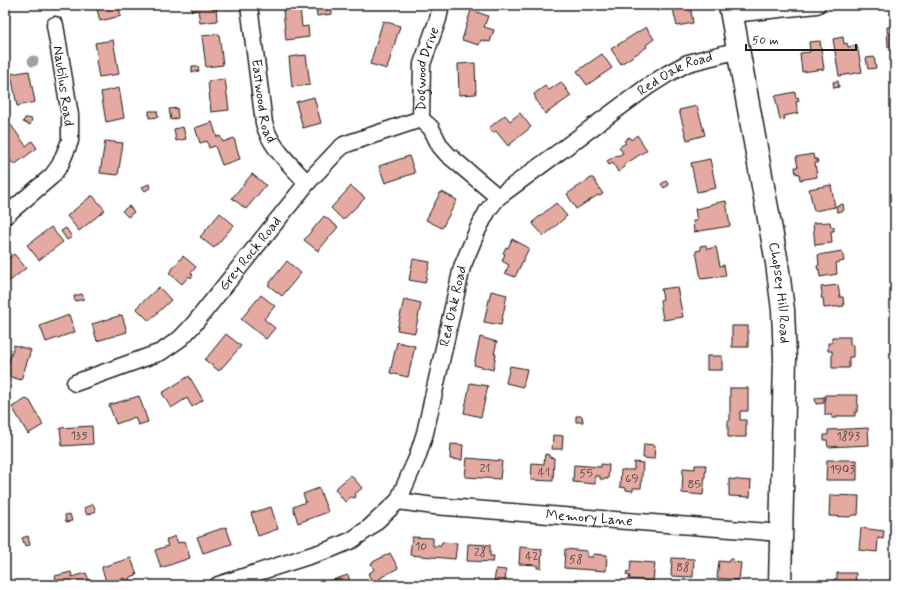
<svg xmlns="http://www.w3.org/2000/svg" width="900" height="590" viewBox="0 0 900 590" font-family="Mynerve,sans-serif">
<style>
.building{fill:#e4aaa1;stroke:#1c1c1c}
.lines{fill:none;stroke-linecap:round;stroke-linejoin:round}
.street-casing{stroke:#1c1c1c;stroke-width:19}
.secondary-casing{stroke:#1c1c1c;stroke-width:25}
.street{stroke:#fff;stroke-width:16}
.secondary{stroke:#fff;stroke-width:22}
.tree{fill:#99a49b}
.labels{text-anchor:middle;dominant-baseline:central;stroke-width:3;stroke-linejoin:round;paint-order:stroke}
.number-label{font-size:12px;fill:#4e403d}
.street-label{font-size:14px;fill:#1c1c1c;stroke:#fff}
</style>
<rect width="100%" height="100%" fill="#fff"/>
<filter id="ink" filterUnits="userSpaceOnUse"><feTurbulence type="fractalNoise" baseFrequency=".025" numOctaves="2"/><feDisplacementMap in="SourceGraphic" scale="8" xChannelSelector="R" yChannelSelector="G"/><feConvolveMatrix kernelMatrix="1 2 1 2 8 2 1 2 1" color-interpolation-filters="sRGB"/></filter>
<g filter="url(#ink)">
<!-- building -->
<g class="building">
<path d="M96 5H118L121 16 100 21Z"/>
<path d="M191 5H216L217 21 200 23 198 10 192 11Z"/>
<path d="M316 5H331L332 14 317 16Z"/>
<path d="M652 5H661L662 7 659 11 652 9Z"/>
<path d="M672 5H690L693 23 677 26Z"/>
<path d="M300 7 302 27 308 26 309 37 286 40 283 10Z"/>
<path d="M471 10 488 16 484 27 494 30 490 42 481 40 479 45 462 40Z"/>
<path d="M5 11H10L7 42 5 41Z"/>
<path d="M383 21 400 26 387 69 370 64Z"/>
<path d="M646 27 654 39 646 45 647 47 621 64 611 49Z"/>
<path d="M887 27H895V47H888Z"/>
<path d="M219 34 223 65 206 67 202 36Z"/>
<path d="M843 37 844 44 847 43 848 47 857 45 862 72 839 76 833 39Z"/>
<path d="M113 40 119 74 99 77 96 61 98 59 95 43Z"/>
<path d="M820 41 824 69 802 72 800 53 810 52 809 42Z"/>
<path d="M602 54 612 68 587 85 577 71Z"/>
<path d="M306 55 310 85 292 87 289 57Z"/>
<path d="M874 57 876 68 868 69 866 58Z"/>
<path d="M475 63 476 94 459 95 458 64Z"/>
<path d="M192 66H198L199 71 192 72Z"/>
<path d="M29 71 35 102 17 106 11 74Z"/>
<path d="M225 79 229 110 211 112 208 81Z"/>
<path d="M838 81 839 87 834 88 833 82Z"/>
<path d="M561 82 571 96 545 114 536 101V99L534 94 545 86 549 90Z"/>
<path d="M119 88 124 118 106 122 101 92Z"/>
<path d="M795 92 796 98 798 97 799 101 796 102 798 113 784 116 785 119 780 120 775 96Z"/>
<path d="M314 97 321 123 303 128 296 102Z"/>
<path d="M697 106 705 135 687 140 679 110Z"/>
<path d="M177 108 178 118 171 120 169 109Z"/>
<path d="M149 111H157L158 117 149 118Z"/>
<path d="M520 113 531 127 508 146 496 131 493 133 489 128 505 115 510 121Z"/>
<path d="M25 118H27L32 119 30 125 23 122Z"/>
<path d="M212 122 217 137 220 136 223 142 234 138 240 159 222 165 215 146 209 148 207 141 200 143 195 128Z"/>
<path d="M11 125 26 146 32 141 37 148 14 165 5 152 8 151 5 147V130Z"/>
<path d="M183 127 186 139 176 141 174 129Z"/>
<path d="M637 135 647 150 624 165 625 167 618 172 613 163 609 165 607 161 617 155 618 156 623 153 619 147 626 143 624 141 629 137 631 140Z"/>
<path d="M105 141 123 143 118 175 100 173Z"/>
<path d="M813 154 814 159H817L818 163H815L817 177 800 180 799 173 796 174 795 167H798L796 157Z"/>
<path d="M409 156 415 173 385 183 379 166Z"/>
<path d="M710 159 716 188 697 192 691 163Z"/>
<path d="M252 174 266 185 246 209 232 198Z"/>
<path d="M591 178H593L603 194 599 196 598 195 576 209 567 194Z"/>
<path d="M666 181 669 185 664 188 661 184Z"/>
<path d="M149 184 150 188 145 191 142 187Z"/>
<path d="M831 185 835 207 814 211 809 189Z"/>
<path d="M351 186 365 198 343 220 331 208Z"/>
<path d="M442 192 457 200 442 228 426 220 440 193Z"/>
<path d="M91 196H93L105 210 79 231 67 216Z"/>
<path d="M726 201 730 226 694 232 693 221H697L695 209 709 206 711 204Z"/>
<path d="M556 203 567 216 544 236 533 224 534 221Z"/>
<path d="M843 204 844 210 837 212 836 206Z"/>
<path d="M129 206 134 212 128 217 122 211Z"/>
<path d="M220 213 234 225 214 248 200 237Z"/>
<path d="M324 216 338 227 318 251 304 240Z"/>
<path d="M830 222 831 227H834V231H831L832 243 815 245 813 223Z"/>
<path d="M51 227 63 242 39 260 27 245Z"/>
<path d="M66 228 72 237 67 240 61 231Z"/>
<path d="M512 239 529 248 515 277 505 273 509 265 502 261 505 254 503 253 506 247 508 248Z"/>
<path d="M706 245 707 249 716 247 720 266 724 265 726 276 701 279 696 251 701 250 700 246Z"/>
<path d="M842 251 844 261 836 263 837 274 820 277 819 269 818 270 817 266 819 265 818 255Z"/>
<path d="M14 254 26 268 5 285V261Z"/>
<path d="M183 256 196 267 191 273 193 275 191 278 189 276 182 284 169 273Z"/>
<path d="M413 259 430 262 425 283 409 280Z"/>
<path d="M287 261 301 273 282 296 268 285Z"/>
<path d="M838 285 840 297H843L844 306 824 308 823 298H821L822 294 821 287Z"/>
<path d="M159 287 171 300 149 321 136 308Z"/>
<path d="M677 287 683 317 663 320 660 300 663 299 661 289Z"/>
<path d="M491 291 507 295 501 325 484 322Z"/>
<path d="M82 294 84 299 75 301 74 296Z"/>
<path d="M261 295 275 306 264 319 275 328 266 339 241 319Z"/>
<path d="M404 299 421 303 415 333 397 330Z"/>
<path d="M69 315 75 332 46 342 40 326Z"/>
<path d="M122 315 127 332 97 341 92 324Z"/>
<rect x="732" y="326" width="16" height="21"/>
<path d="M226 334 241 346 219 371 205 360Z"/>
<path d="M480 337 497 342 494 354H496L493 370 474 365Z"/>
<path d="M832 337H850V345H853V357H849V368H832V351H828V343H832Z"/>
<path d="M397 342 415 346 408 377 390 373Z"/>
<path d="M14 345 31 350 21 380 5 375Z"/>
<rect x="707" y="356" width="15" height="14"/>
<path d="M510 366 527 369 523 387 506 383Z"/>
<path d="M189 376 203 400 192 407 187 398 171 408 162 393Z"/>
<path d="M470 383 488 386 481 417 464 413Z"/>
<path d="M730 388H748V411H740V420H746V437H728V421L730 420Z"/>
<path d="M825 395H858L857 412H855V416H837V418H832V415H825Z"/>
<path d="M139 396 148 422 138 425 135 417 116 424 109 405Z"/>
<path d="M824 397V403L816 404 815 398Z"/>
<path d="M26 399 30 401 43 425 28 434 12 407Z"/>
<path d="M576 416H582L583 422H576Z"/>
<path d="M92 426 93 444 62 446 60 428Z"/>
<path d="M868 428 869 445 828 447 827 440H824V435H828V430Z"/>
<path d="M553 435 563 436 562 449H552Z"/>
<path d="M451 444 463 445 462 460 450 459Z"/>
<path d="M644 444 655 445 654 459 643 458Z"/>
<path d="M545 454 549 455V457L554 458 553 481 531 480 532 463 544 464Z"/>
<path d="M467 458 502 461 500 479 465 477Z"/>
<path d="M827 460H857V480H826Z"/>
<path d="M634 462 643 463 641 488H633V491L626 490V488L620 487 621 470H634Z"/>
<path d="M601 464 609 465 608 479H600V476H595V484L573 482 574 465 601 467Z"/>
<path d="M695 465H706L703 495 682 493 683 468 695 469Z"/>
<path d="M351 475 362 488 355 494 356 496 355 498 351 497 345 502 335 489Z"/>
<path d="M729 479 751 481 750 497 729 496Z"/>
<path d="M319 488 328 512 298 523 293 507 306 502 303 494Z"/>
<path d="M830 495 859 496 858 515H852L850 517 829 516Z"/>
<path d="M93 504 96 511 87 515 84 508Z"/>
<path d="M271 507 278 529 258 536 251 513Z"/>
<path d="M70 514 72 521 66 522 65 515Z"/>
<path d="M226 527 232 544 203 553 197 537Z"/>
<path d="M861 528 884 531 883 539 878 538 877 552 859 550Z"/>
<path d="M28 536 30 545 25 546 22 538Z"/>
<path d="M175 536 178 543 185 541 190 558 161 568 155 550 168 546 166 540Z"/>
<path d="M412 537 433 538V546H441L442 542 457 543 455 559 410 555Z"/>
<path d="M468 544 490 545V556H494L493 562 467 561Z"/>
<path d="M520 547 542 549 541 568H537V565L519 564Z"/>
<path d="M565 549 587 551V557H593V554L607 555 606 571 564 568Z"/>
<path d="M390 553 398 568 380 578 384 585H374L368 574 374 570 371 563Z"/>
<path d="M131 558 137 575 130 577 129 580 125 581 124 578 107 584 102 569V567Z"/>
<path d="M672 558 694 559 693 577 671 576Z"/>
<path d="M729 559H733V562L741 563 739 580 717 578 719 561 729 562Z"/>
<path d="M631 561 655 563 653 581 629 579 630 576 626 575 627 571 630 572Z"/>
<path d="M496 569 506 570 505 583 494 582Z"/>
<path d="M71 572 72 577 86 573 91 585H58L55 576Z"/>
<path d="M837 573H856L855 585H834V579H837Z"/>
<path d="M348 575 351 585H318Z"/>
</g>
<g class="lines">
<defs>
<g id="street">
<path id="s1" d="M249 5 264 123C270 147 291 165 307 183"/>
<path d="M732 14 817 5"/>
<path id="s2" d="M421 119 422 64 438 19 441 5"/>
<path d="M421 119 431 128 440 146 447 154 498 197"/>
<path d="M5 216 52 176 60 165 70 141V115L55 25"/>
<path id="s3" d="M75 383 161 352 181 338 194 324 307 183 338 150 344 145 352 142 421 119"/>
<path id="s4" d="M398 501 434 506 781 533"/>
<path id="s5" d="M218 585 331 549 352 540 369 528 398 501 417 458 425 433 462 267 478 229 488 210 498 197 647 87 669 73 688 63 739 50"/>
</g>
<g id="secondary">
<path id="s6" d="M730 5 777 263 783 310 785 358 780 585"/>
</g>
</defs>
<!-- street casing -->
<use href="#street" class="street-casing"/>
<!-- secondary casing -->
<use href="#secondary" class="secondary-casing"/>
<!-- street -->
<use href="#street" class="street"/>
<!-- secondary -->
<use href="#secondary" class="secondary"/>
</g>
<!-- trees -->
<circle class="tree" cx="33" cy="61" r="5.5"/>
</g>
<g class="labels">
<!-- number labels -->
<g class="number-label">
<text x="79" y="436">135</text>
<text x="848" y="437">1893</text>
<text x="485" y="469">21</text>
<text x="842" y="470">1903</text>
<text x="544" y="473">41</text>
<text x="586" y="474">55</text>
<text x="632" y="479">69</text>
<text x="694" y="485">85</text>
<text x="421" y="547">10</text>
<text x="480" y="553">28</text>
<text x="532" y="557">42</text>
<text x="576" y="560">58</text>
<text x="683" y="568">88</text>
</g>
<!-- street labels -->
<g class="street-label">
<text stroke="none"><textPath href="#s2" startOffset="51">Dogwood Drive</textPath></text>
<text stroke="none"><textPath href="#s5" startOffset="741">Red Oak Road</textPath></text>
<text transform="translate(63 86) rotate(82)">Nautilus Road</text>
<text stroke="none"><textPath href="#s1" startOffset="97">Eastwood Road</textPath></text>
<text stroke="none"><textPath href="#s3" startOffset="225">Grey Rock Road</textPath></text>
<text stroke="none"><textPath href="#s6" startOffset="292">Chopsey Hill Road</textPath></text>
<text stroke="none"><textPath href="#s5" startOffset="405">Red Oak Road</textPath></text>
<text stroke="none"><textPath href="#s4" startOffset="192">Memory Lane</textPath></text>
</g>
</g>
<!-- margin -->
<rect width="900" height="590" fill="none" stroke="#fff" stroke-width="20"/>
<rect x="10" y="10" width="880" height="570" fill="none" stroke="#1c1c1c" stroke-width="1.5" filter="url(#ink)"/>
<!-- scale -->
<path d="M746 44v6h110v-6" fill="none" stroke="#1c1c1c" stroke-width="2"/>
<text x="752" y="44" font-size="12" fill="#1c1c1c" stroke="#ffffff" stroke-width="3" paint-order="stroke">50 m</text>
</svg>
